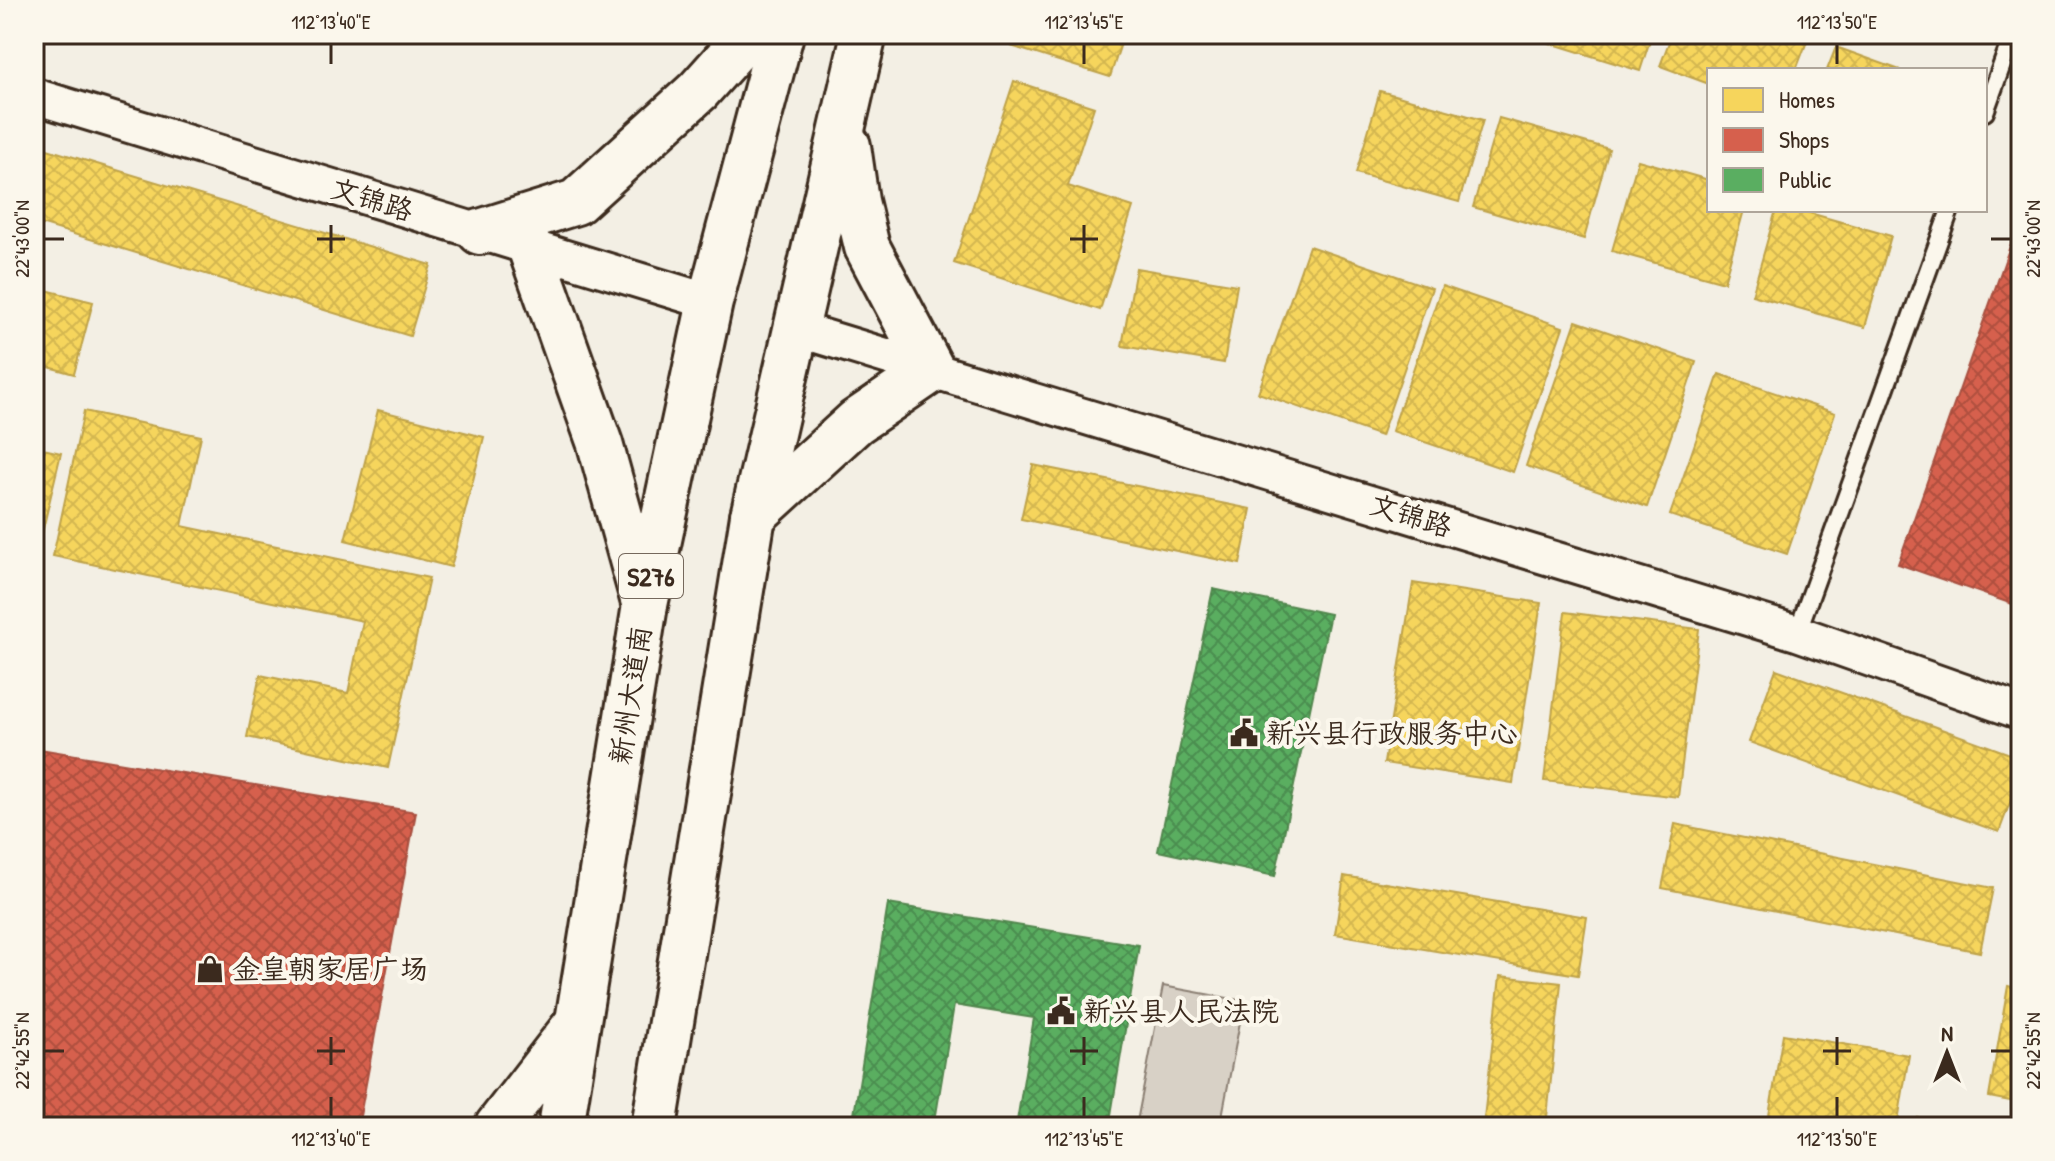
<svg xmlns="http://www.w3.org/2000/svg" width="2055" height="1161" viewBox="0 0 2055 1161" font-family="'Patrick Hand','LXGW WenKai TC',sans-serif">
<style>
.pitch{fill:#d8d1c6;stroke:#8a7e72;stroke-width:2}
.homes{fill:url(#homes-cross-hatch);stroke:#bea249;stroke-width:2}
.shops{fill:url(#shops-cross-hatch);stroke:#a8503f;stroke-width:2}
.public{fill:url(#public-cross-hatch);stroke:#51864d;stroke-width:2}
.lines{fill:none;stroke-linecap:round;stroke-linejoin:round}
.lane-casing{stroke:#3b2a1e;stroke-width:22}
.street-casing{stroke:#3b2a1e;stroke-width:40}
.primary-casing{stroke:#3b2a1e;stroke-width:50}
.lane{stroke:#fbf7ec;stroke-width:16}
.street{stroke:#fbf7ec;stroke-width:34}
.primary{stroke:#fbf7ec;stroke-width:44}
.ticks{fill:none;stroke:#3b2a1e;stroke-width:3}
.labels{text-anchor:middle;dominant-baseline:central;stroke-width:8;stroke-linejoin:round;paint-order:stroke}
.shield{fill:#fbf7ec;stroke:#75685c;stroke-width:2}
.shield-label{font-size:26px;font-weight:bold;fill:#3b2a1e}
.street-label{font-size:28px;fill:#3b2a1e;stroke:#fbf7ec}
.poi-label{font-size:28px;fill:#3b2a1e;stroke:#fbf7ec;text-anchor:start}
.neatline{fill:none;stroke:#3b2a1e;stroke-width:3}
.ticks-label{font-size:20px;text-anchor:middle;fill:#3b2a1e}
</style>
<defs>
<pattern id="homes-cross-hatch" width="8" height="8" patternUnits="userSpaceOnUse" patternTransform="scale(2)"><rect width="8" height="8" fill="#f6d55c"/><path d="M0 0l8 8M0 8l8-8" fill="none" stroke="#d4b750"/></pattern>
<pattern id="shops-cross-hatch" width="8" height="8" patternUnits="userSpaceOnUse" patternTransform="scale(2)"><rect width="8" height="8" fill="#d6604d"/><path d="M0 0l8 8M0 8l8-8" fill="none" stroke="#af4f3f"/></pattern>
<pattern id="public-cross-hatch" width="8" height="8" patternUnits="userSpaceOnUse" patternTransform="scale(2)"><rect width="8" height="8" fill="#5aae61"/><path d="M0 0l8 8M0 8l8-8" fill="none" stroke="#4c8e4f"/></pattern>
</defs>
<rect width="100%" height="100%" fill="#f3efe4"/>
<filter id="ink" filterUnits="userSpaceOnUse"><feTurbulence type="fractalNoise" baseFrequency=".0125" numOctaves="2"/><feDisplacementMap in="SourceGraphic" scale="16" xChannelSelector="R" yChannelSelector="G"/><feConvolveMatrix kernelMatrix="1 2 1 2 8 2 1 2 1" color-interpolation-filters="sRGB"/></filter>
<g filter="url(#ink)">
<!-- pitch -->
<path class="pitch" d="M1163 986 1244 1001 1220 1127H1136Z"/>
<!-- homes -->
<g class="homes">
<path d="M1015 34H1124L1110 77 1011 46Z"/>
<path d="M1521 34H1652L1640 71Z"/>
<path d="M1672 34H1803L1809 36 1796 70H1709V84L1660 66Z"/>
<path d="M1836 47 1900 70H1827Z"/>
<path d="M1014 81 1094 107 1068 186 1133 207 1100 310 954 263Z"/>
<path d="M1380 91 1483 120 1459 202 1356 173Z"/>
<path d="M1499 118 1609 149 1584 239 1473 207Z"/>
<path d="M34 145 431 265 410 336 34 222Z"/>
<path d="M1638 160 1709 180V210H1744L1724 282 1612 251Z"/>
<path d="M1776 210H1799L1891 236 1865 327 1752 295Z"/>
<path d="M1309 246 1432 288 1381 436 1258 393Z"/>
<path d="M1136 268 1237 285 1224 363 1122 346Z"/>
<path d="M1442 286 1563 327 1513 472 1392 431Z"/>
<path d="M34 287 93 302 74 374 34 363Z"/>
<path d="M1576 321 1696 362 1647 507 1526 466Z"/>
<path d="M1719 374 1835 413 1787 554 1670 515Z"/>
<path d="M378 410 484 437 451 567 345 540Z"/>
<path d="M84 411 201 436 182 526 429 578 388 768 247 737 260 675 348 693 363 621 53 556Z"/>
<path d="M34 447 61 453 34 567Z"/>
<path d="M1033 465 1251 509 1240 564 1021 519Z"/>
<path d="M1413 583 1541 603 1513 783 1384 763Z"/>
<path d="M1565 612 1699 629 1678 797 1544 781Z"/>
<path d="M1776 669 2021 758V773L1999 832 1749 742Z"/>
<path d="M1675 824 1993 888 1980 952 1662 888Z"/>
<path d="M1344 876 1587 917 1578 975 1335 934Z"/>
<path d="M1500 976 1561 983 1546 1127H1483Z"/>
<path d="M2008 986 2021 989V1103L1989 1097Z"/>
<path d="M1783 1034 1909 1055 1897 1127H1767Z"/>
<path d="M1274 1118 1329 1127H1273Z"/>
<path d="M1918 1118 1973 1127H1917Z"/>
</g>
<!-- shops -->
<g class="shops">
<path d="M2021 215V607L1898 564Z"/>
<path d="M34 748 416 812 358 1127H34Z"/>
</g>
<!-- public -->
<g class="public">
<path d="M1213 589 1330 614 1275 876 1158 851Z"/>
<path d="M888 904 1139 945 1109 1127H1016L1034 1018 954 1005 934 1127H852Z"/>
</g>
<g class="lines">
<defs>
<g id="lane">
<path d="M1985 112 2013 34"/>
<path d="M1797 633 1950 210"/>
</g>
<g id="street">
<path d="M34 96 710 302"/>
<path d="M797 329 1797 633 2021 712"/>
</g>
<g id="primary">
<path d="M480 232 576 202 698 91 749 34"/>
<path d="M530 247 600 444 643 599"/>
<path d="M753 516 856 422 932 370 867 247 856 201 848 146"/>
<path d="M497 1127 574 1027"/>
<path d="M561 1127 645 605 710 302 781 34"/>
<path d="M654 1127 753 516 864 34"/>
</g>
</defs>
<!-- lane casing -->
<use href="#lane" class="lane-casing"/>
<!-- street casing -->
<use href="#street" class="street-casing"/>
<!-- primary casing -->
<use href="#primary" class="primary-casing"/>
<!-- lane -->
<use href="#lane" class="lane"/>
<!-- street -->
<use href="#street" class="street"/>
<!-- primary -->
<use href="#primary" class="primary"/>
</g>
</g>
<!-- ticks -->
<path class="ticks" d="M331 44V64M1084 44V64M1837 44V64M331 225V253M1084 225V253M44 239H64M317 239H345M1070 239H1098M1991 239H2011M331 1037V1065M1084 1037V1065M1837 1037V1065M44 1051H64M317 1051H345M1070 1051H1098M1823 1051H1851M1991 1051H2011M331 1097V1117M1084 1097V1117M1837 1097V1117"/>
<!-- icons -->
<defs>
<symbol id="civic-bare" viewBox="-9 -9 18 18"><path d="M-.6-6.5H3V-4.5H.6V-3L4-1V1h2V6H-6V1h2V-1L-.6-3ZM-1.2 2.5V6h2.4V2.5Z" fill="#3b2a1e" stroke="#fbf7ec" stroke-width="2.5" paint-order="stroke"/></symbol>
<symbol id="shop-bare" viewBox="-9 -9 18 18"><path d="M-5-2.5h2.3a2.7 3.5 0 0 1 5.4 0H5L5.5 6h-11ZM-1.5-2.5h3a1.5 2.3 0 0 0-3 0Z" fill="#3b2a1e" stroke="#fbf7ec" stroke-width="2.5" paint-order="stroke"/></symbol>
</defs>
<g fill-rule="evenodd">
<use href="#civic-bare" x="1224" y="713" width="40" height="40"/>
<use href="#shop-bare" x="190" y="949" width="40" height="40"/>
<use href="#civic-bare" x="1041" y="991" width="40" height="40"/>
</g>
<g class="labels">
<!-- shield labels -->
<rect class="shield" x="619" y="554" width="64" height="44" rx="6"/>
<g class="shield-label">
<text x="651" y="576">S276</text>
</g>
<!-- street labels -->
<g class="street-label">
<text transform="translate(372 199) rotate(17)">文锦路</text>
<text transform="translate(1411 515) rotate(17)">文锦路</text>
<text transform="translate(630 695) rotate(-81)">新州大道南</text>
</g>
<!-- poi labels -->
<g class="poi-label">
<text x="1266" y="733">新兴县行政服务中心</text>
<text x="232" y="969">金皇朝家居广场</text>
<text x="1083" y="1011">新兴县人民法院</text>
</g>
</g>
<!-- margin -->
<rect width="2055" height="1161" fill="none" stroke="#fbf7ec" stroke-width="88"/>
<!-- legend -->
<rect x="1707" y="68" width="280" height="144" fill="#fbf7ec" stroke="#aea59a" stroke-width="2"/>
<rect x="1723" y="88" width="40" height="24" fill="#f6d55c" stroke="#aea59a" stroke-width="2"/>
<text x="1779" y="108" font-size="24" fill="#3b2a1e">Homes</text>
<rect x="1723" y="128" width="40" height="24" fill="#d6604d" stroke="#aea59a" stroke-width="2"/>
<text x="1779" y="148" font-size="24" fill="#3b2a1e">Shops</text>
<rect x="1723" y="168" width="40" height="24" fill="#5aae61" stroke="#aea59a" stroke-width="2"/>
<text x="1779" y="188" font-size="24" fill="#3b2a1e">Public</text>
<!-- north arrow -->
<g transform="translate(1947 1053)" stroke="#fbf7ec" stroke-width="6" paint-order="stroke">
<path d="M0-6L14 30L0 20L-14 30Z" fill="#3b2a1e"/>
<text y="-12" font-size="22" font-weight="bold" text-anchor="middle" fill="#3b2a1e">N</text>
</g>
<rect x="44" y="44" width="1967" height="1073" class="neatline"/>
<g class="ticks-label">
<text x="331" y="29">112°13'40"E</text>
<text x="1084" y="29">112°13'45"E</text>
<text x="1837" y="29">112°13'50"E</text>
<text transform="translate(22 239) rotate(-90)" y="7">22°43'00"N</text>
<text transform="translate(2033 239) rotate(-90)" y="7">22°43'00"N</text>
<text transform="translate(22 1051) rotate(-90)" y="7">22°42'55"N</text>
<text transform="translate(2033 1051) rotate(-90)" y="7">22°42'55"N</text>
<text x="331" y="1146">112°13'40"E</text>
<text x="1084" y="1146">112°13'45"E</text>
<text x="1837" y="1146">112°13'50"E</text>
</g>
</svg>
